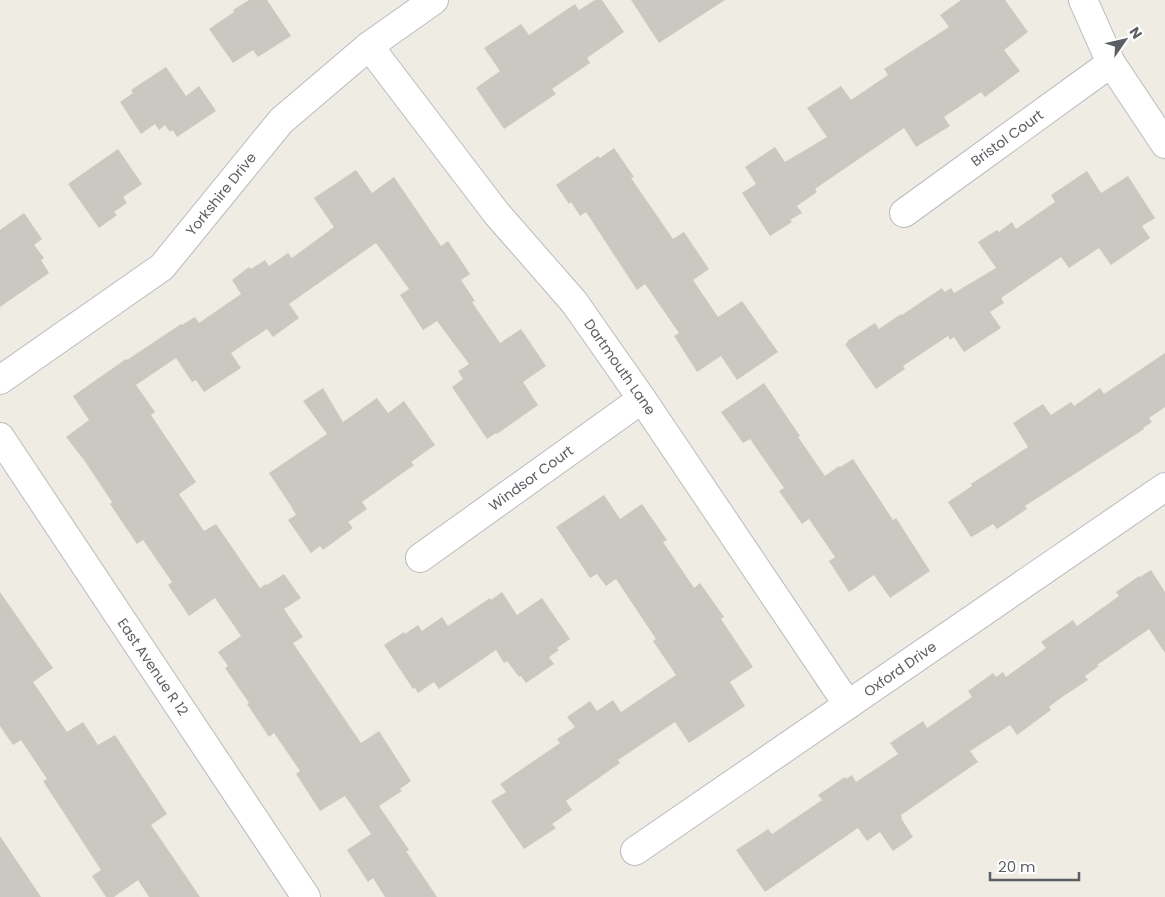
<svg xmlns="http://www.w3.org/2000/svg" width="1165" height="897" viewBox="0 0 1165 897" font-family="Poppins,sans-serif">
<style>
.building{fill:#cbc8c2}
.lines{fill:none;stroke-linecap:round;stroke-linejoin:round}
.minor-casing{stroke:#b8bbc0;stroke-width:30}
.minor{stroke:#fff;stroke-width:28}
.labels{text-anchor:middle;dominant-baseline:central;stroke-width:5;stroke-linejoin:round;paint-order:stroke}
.street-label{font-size:14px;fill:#5b5f64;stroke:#fff}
</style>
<rect width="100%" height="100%" fill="#eeece3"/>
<!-- building -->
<g class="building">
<path d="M249 0H267L291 36 258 57 253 50 233 63 209 29 234 12 233 10Z"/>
<path d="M595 0H602L624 32 587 58 590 63 552 89 556 94 504 129 476 88 500 71 484 48 521 24 529 35 575 4 579 10Z"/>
<path d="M631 0H725L659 43Z"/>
<path d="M961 0H1005L1028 32 1004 50 1020 71 985 97 981 92 944 117 950 126 916 147 904 128 815 189 817 192 797 206 802 213 790 220 792 222 770 236 742 193 756 184 745 167 775 147 785 162 827 137 807 108 841 86 851 100 888 75 884 69 949 27 940 15Z"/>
<path d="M166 67 186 96 199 86 216 111 177 137 173 130 170 132 165 125 159 130 155 124 141 134 120 102 133 93 131 90Z"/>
<path d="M614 148 634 177 631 178 673 239 684 232 709 269 693 280 718 317 742 301 778 352 737 380 721 356 697 372 674 336 679 333 645 284 637 290 586 212 580 216 571 202 569 204 556 185 598 156 600 158Z"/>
<path d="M118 149 142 184 123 197 127 203 114 212 117 215 99 228 68 184Z"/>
<path d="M356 170 372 193 394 177 441 246 448 241 470 274 461 280 475 301 472 302 500 343 521 329 546 366 523 382 538 405 497 434 496 433 487 439 452 387 463 379 458 371 469 364 437 321 423 330 400 295 409 289 376 243 289 304 299 318 273 337 267 329 231 353 241 368 204 392 196 380 192 382 176 358 136 385 155 412 151 415 196 482 179 494 204 531 216 524 260 588 266 584 267 585 284 574 301 598 284 609 303 637 293 643 361 743 379 731 411 781 400 789 402 791 379 806 409 850 406 851 437 897H385L373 878 368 882 347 850 371 834 345 796 320 811 296 774 300 771 274 733 269 737 247 704 249 703 225 668 228 666 218 652 241 636 215 598 189 616 168 585 172 582 143 540 137 544 110 504 112 502 84 460 66 437 89 420 73 396 126 359 127 360 181 324 182 325 195 317 199 323 241 294 232 280 249 267 251 269 265 260 269 266 288 253 292 258 334 227 314 198Z"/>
<path d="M1087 171 1101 193 1128 176 1155 218 1142 226 1150 238 1111 265 1099 248 1069 268 1061 257 1001 298 1004 303 990 312 1001 328 964 352 954 337 950 340 948 336 903 366 905 369 876 389 845 344 848 342 847 341 875 323 879 329 901 314 902 315 942 288 945 292 951 288 954 293 996 268 978 242 997 230 999 232 1012 222 1016 229 1055 202 1051 195Z"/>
<path d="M24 213 42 239 34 245 44 258 41 260 49 273 0 307V230Z"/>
<path d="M1165 353V407L1149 418 1152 422 1143 428 1144 429 1118 446 1025 506 1027 509 997 529 993 524 975 535 971 537 948 502 972 486 971 484 1028 447 1013 423 1043 404 1051 415 1071 402 1074 406 1100 388 1104 394Z"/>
<path d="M764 383 800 436 798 437 825 476 839 466 840 467 853 459 893 520 896 518 930 571 890 598 874 575 849 592 829 561 835 557 809 519 802 524 779 491 784 488 750 439 743 443 721 412Z"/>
<path d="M323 388 343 422 377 398 388 413 404 401 435 445 411 462 414 465 362 502 367 509 348 522 353 528 323 550 320 546 311 553 288 520 296 515 291 506 269 473 327 434 303 401Z"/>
<path d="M604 495 620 519 642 504 667 540 663 542 694 588 700 583 724 617 721 619 753 667 730 682 745 706 689 743 675 722 618 760 620 763 566 801 572 810 552 824 556 828 524 849 491 801 506 792 500 784 560 743 557 739 575 727 567 717 590 701 597 711 613 700 621 712 676 675 653 641 656 639 616 579 606 586 597 574 590 578 556 527Z"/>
<path d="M1151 570 1165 592V653L1149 629 1097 665 1099 666 1085 676 1088 680 1062 697 1049 707 1051 710 1017 735 1010 725 970 751 978 762 901 815 902 817 901 818 913 837 893 851 880 832 867 841 858 828 765 892 736 850 768 829 772 834 822 800 818 795 845 777 846 779 852 775 856 782 898 754 890 743 923 721 927 728 972 697 968 691 993 673 996 677 1003 672 1006 677 1046 648 1041 642 1073 620 1077 626 1119 596 1116 592 1139 576 1140 577Z"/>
<path d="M0 592 53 668 33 682 67 732 83 722 98 745 115 735 167 814 151 825 200 897H149L138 880 114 897H106L92 876 101 870 43 781 47 779 21 740 13 745 0 726Z"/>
<path d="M502 592 517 615 542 598 570 639 557 648 559 650 549 657 554 664 526 683 521 676 519 677 507 661 504 663 496 650 439 689 434 682 418 693 415 688 413 689 384 645 404 632 405 634 418 625 422 631 442 617 448 626 490 598 491 600Z"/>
<path d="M0 836 41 897H0Z"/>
</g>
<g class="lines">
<defs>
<g id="minor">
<path d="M1083 0 1111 63 1165 144"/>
<path d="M369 46 497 214 574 302 642 399 848 705"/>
<path d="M904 213 1111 63"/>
<path d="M0 380 162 267 281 121 369 46 434 0"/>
<path d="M0 437 306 897"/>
<path d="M420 558 642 399"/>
<path d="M635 851 1165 487"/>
</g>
</defs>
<!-- minor casing -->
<use href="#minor" class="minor-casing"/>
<!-- minor -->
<use href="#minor" class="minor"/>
</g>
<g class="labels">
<!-- street labels -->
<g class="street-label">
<text transform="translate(1007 138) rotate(-36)">Bristol Court</text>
<text transform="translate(221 194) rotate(-51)">Yorkshire Drive</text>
<text transform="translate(620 367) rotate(55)">Dartmouth Lane</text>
<text transform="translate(531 478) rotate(-36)">Windsor Court</text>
<text transform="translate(153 667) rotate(56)">East Avenue R 12</text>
<text transform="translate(900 669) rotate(-35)">Oxford Drive</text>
</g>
</g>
<!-- north arrow -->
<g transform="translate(1125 40) rotate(56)" stroke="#ffffff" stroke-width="4" paint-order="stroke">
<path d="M0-4L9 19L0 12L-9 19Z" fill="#5b5f64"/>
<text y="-8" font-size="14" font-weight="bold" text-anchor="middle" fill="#5b5f64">N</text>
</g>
<!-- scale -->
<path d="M990 872v8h89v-8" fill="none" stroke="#5b5f64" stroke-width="2.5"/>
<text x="998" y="872" font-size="15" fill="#5b5f64" stroke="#ffffff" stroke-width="4" paint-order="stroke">20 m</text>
</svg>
